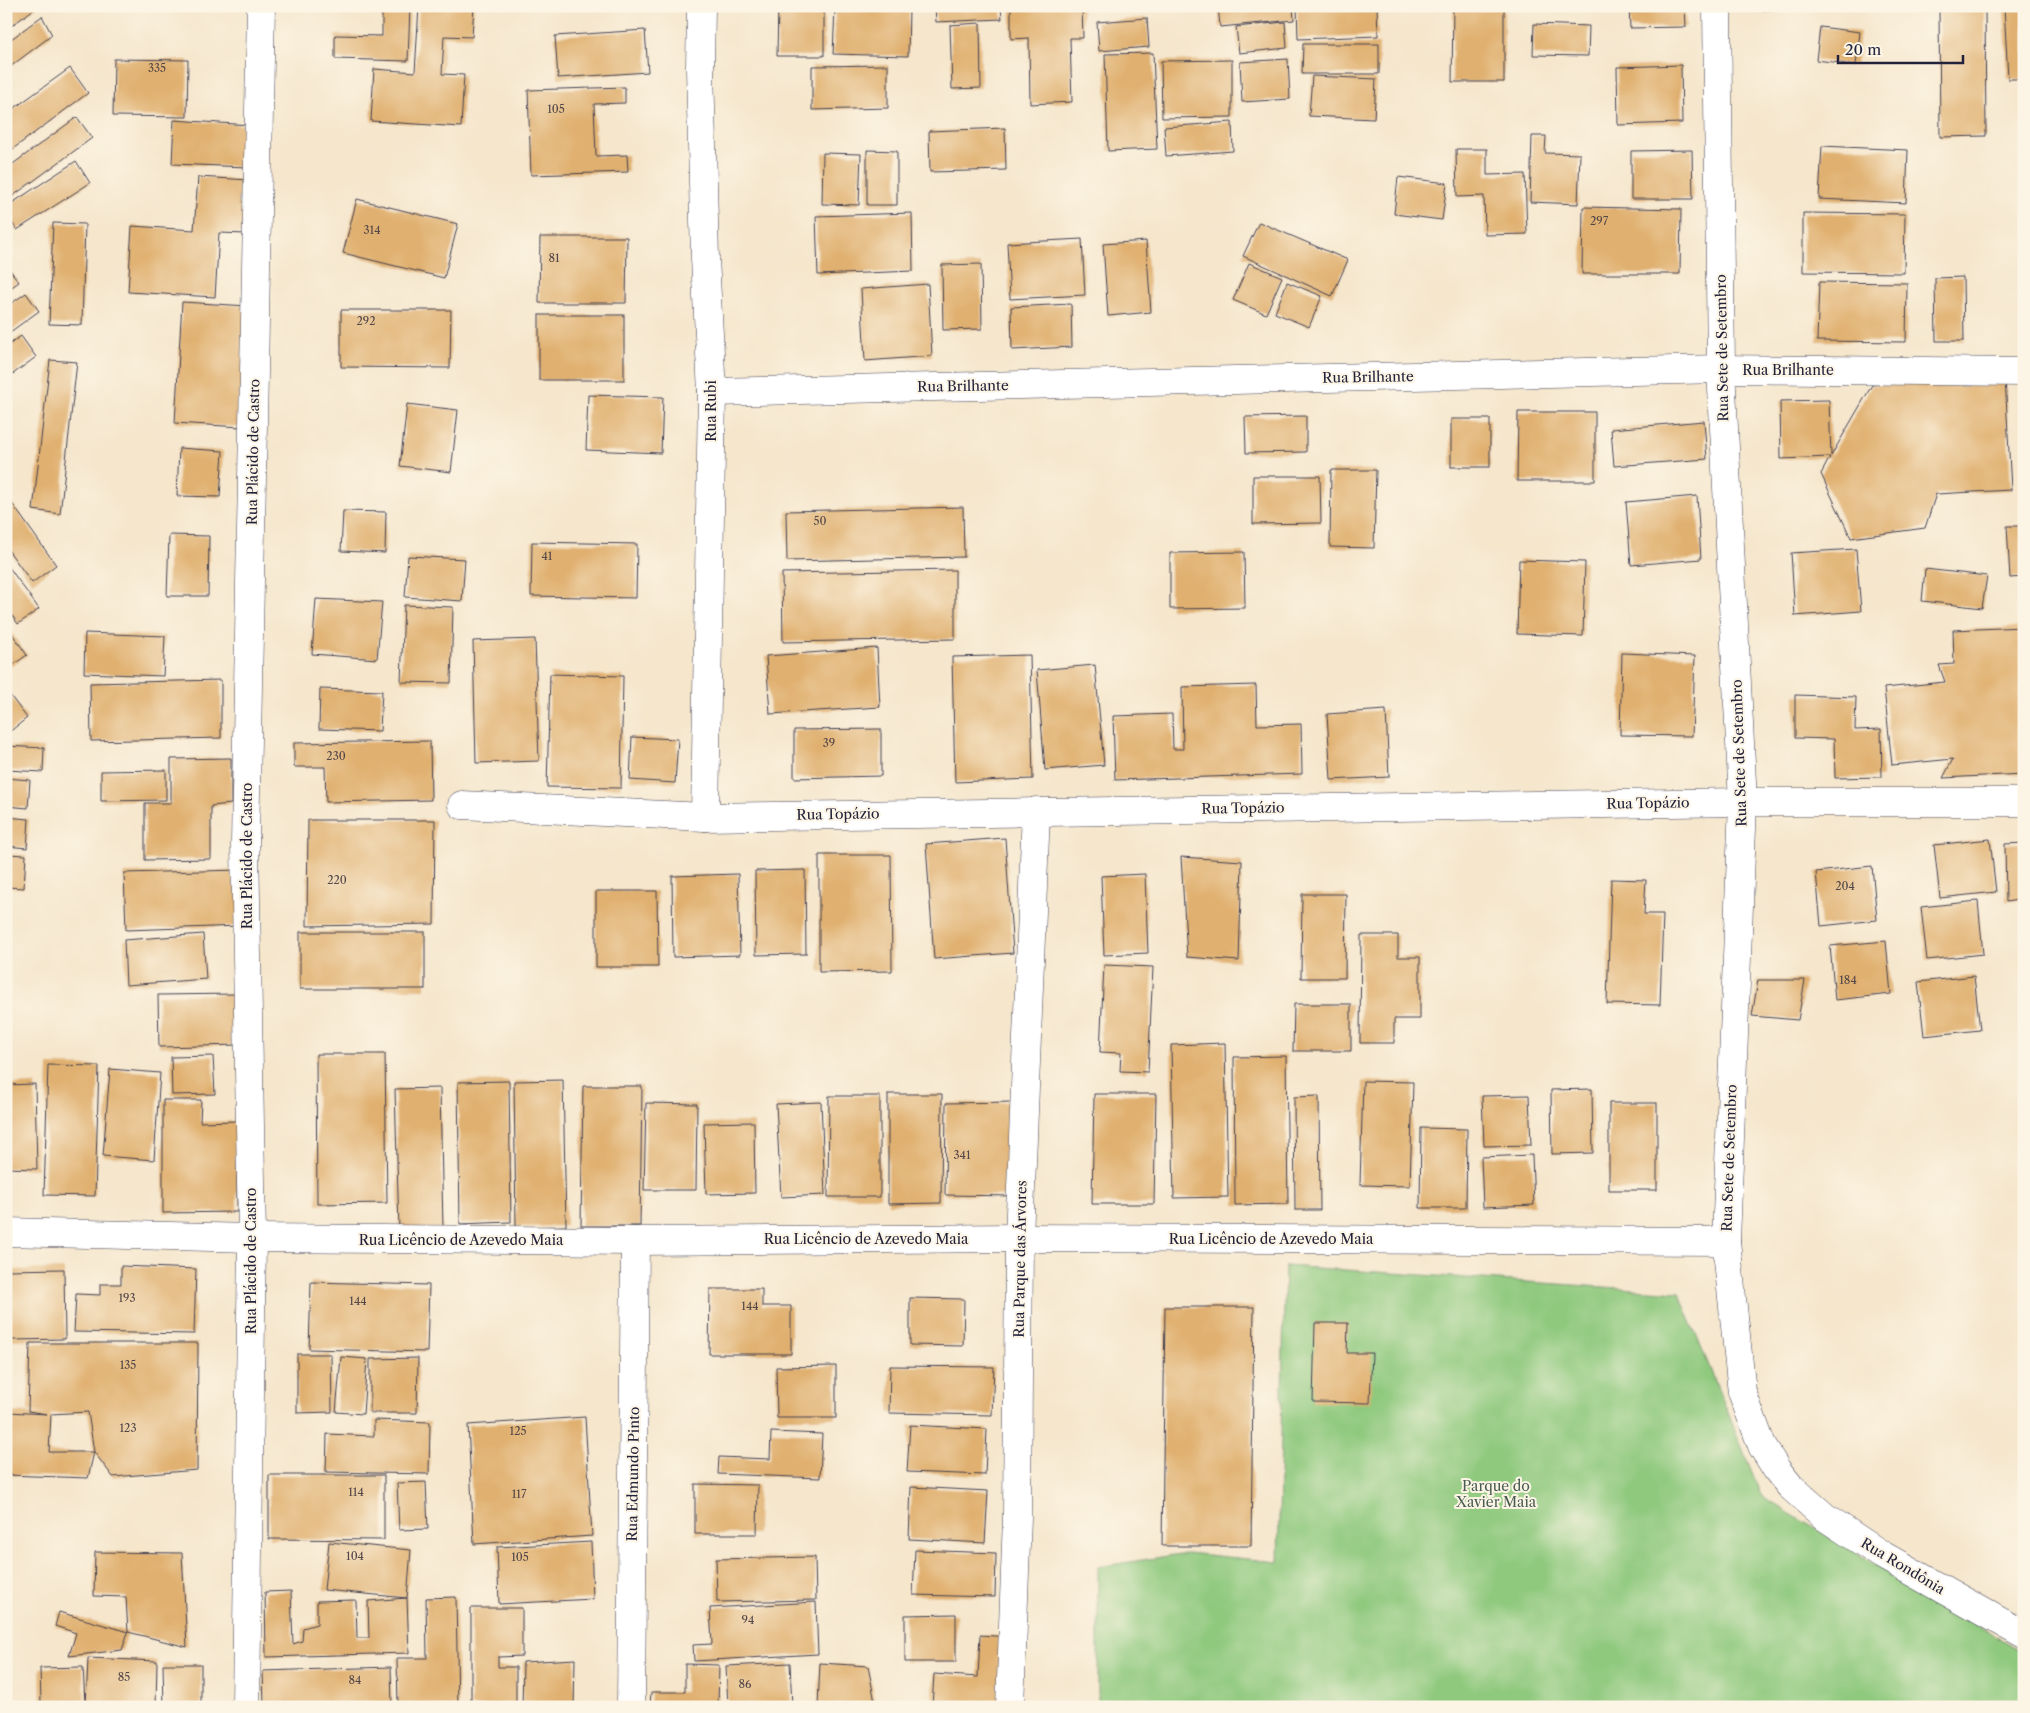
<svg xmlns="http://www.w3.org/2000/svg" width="2030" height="1713" viewBox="0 0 2030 1713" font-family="'Libre Caslon Text',serif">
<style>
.green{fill:#8fc97e;stroke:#58765c}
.building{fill:#e0b06f}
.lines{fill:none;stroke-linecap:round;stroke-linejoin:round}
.minor-casing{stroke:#423f51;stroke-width:29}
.minor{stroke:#fff;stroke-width:28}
.labels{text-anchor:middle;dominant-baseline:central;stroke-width:4;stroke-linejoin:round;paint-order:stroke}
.number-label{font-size:11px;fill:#524648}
.street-label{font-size:14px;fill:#22223b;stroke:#fcf5e5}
.park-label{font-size:14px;fill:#485c52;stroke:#fcf5e5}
</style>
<rect width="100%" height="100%" fill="#fcf5e5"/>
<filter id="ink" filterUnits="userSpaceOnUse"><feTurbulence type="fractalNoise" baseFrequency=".02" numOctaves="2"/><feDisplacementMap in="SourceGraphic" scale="10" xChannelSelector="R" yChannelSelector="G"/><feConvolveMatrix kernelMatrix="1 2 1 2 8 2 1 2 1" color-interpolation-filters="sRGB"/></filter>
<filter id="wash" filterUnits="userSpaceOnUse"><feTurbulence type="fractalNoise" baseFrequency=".0096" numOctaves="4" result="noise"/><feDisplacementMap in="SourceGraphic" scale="20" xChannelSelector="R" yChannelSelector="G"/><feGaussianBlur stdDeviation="1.12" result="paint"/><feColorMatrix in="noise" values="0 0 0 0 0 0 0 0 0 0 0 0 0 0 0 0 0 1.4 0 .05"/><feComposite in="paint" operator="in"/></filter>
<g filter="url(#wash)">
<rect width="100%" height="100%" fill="#f5e6cc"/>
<!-- green -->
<path class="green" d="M1285 1266 1679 1292 1762 1497 2024 1653V1707H1098V1567L1187 1553 1278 1562Z"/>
<g id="blocks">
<!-- building -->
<g class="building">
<path d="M6 6H38L6 30Z"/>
<path d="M382 6H410L408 61 335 59V35L382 36Z"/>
<path d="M419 6H474L472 37 444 36 442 74 464 75 461 127 371 121 374 69 415 72Z"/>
<path d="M778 6H824V56H777Z"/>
<path d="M935 6H1001L1002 19 936 22Z"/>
<path d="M1011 6H1082L1083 38H1070L1072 102 1030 104 1029 38 1011 39Z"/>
<path d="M1218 6H1293L1294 20 1220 27Z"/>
<path d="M1297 6H1377L1378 36 1298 39Z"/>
<path d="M1453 6H1504V82H1452Z"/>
<path d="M1629 6H1685L1686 27 1630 28Z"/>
<path d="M1749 6H1812V8L1749 11Z"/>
<path d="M1939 6H1985L1986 136 1940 137Z"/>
<path d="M2004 6H2024V79H2008Z"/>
<path d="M835 7 909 9 908 56 833 54Z"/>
<path d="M42 16 52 35 6 70V43Z"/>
<path d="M1147 18 1149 47 1099 51 1097 22Z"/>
<path d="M1285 22 1287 48 1239 53 1236 27Z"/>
<path d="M980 23 981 88 952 89 950 25Z"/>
<path d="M1534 24 1589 26 1588 56 1533 55Z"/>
<path d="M1820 27 1860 32 1856 65 1816 60Z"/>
<path d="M645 30 648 72 558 78 555 36Z"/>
<path d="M1303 44H1379V74H1302Z"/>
<path d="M1153 53 1157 149 1108 151 1105 54Z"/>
<path d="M114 59 188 60 187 117 113 116Z"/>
<path d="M1288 59 1290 99 1242 102 1240 62Z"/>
<path d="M1232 60V117L1162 118 1161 61Z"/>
<path d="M888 65V108L812 110V66Z"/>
<path d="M1681 65 1682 123 1618 125 1617 67Z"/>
<path d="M70 68 88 93 6 154V114Z"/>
<path d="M1312 76 1376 79 1374 119 1309 116Z"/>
<path d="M625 87V103L594 104 596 156 627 155 628 172 531 175 528 90Z"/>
<path d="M77 117 92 138 6 201V169Z"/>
<path d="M174 120 250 125 247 167 172 164Z"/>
<path d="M1232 122 1233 151 1166 156 1164 127Z"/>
<path d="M1005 128 1006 170 930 172 929 131Z"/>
<path d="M1532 136H1546L1545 153 1580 154 1578 204 1530 202Z"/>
<path d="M1822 146 1908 150 1906 203 1819 199Z"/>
<path d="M1456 149H1487V175L1525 174 1527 234 1485 235 1484 196 1457 197Z"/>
<path d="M867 150 897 151V205H867Z"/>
<path d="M1692 150 1693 199H1631V151Z"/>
<path d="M823 153 861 154 859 205 822 204Z"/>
<path d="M76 161 90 183 17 230 6 214V207Z"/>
<path d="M198 177 250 180 247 234 219 233 215 297 128 292 132 226 194 230Z"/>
<path d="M1398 177 1447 183 1442 220 1394 214Z"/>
<path d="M357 199 458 224 444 278 343 253Z"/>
<path d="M1583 207 1681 209 1680 274H1582Z"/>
<path d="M912 213 913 271 818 275 816 216Z"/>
<path d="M1803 213 1905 214 1904 273 1803 272Z"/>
<path d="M1259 222 1348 260 1332 296 1243 256Z"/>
<path d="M53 223 85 224 82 325 49 324Z"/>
<path d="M540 237H627L626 303H539Z"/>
<path d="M1082 239 1085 295 1010 299 1007 243Z"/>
<path d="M1146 241 1151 312 1108 316 1103 244Z"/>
<path d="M1249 263 1282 277 1266 314 1233 300Z"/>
<path d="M981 264 982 329 943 330 942 265Z"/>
<path d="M6 265 19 282 6 291Z"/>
<path d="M1963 277 1964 341H1936L1935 278Z"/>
<path d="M1287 282 1322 296 1309 327 1275 313Z"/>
<path d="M1819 282 1907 283 1906 342 1817 341Z"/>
<path d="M928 284 932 356 865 361 861 289Z"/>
<path d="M26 293 39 311 6 335V307Z"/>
<path d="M182 302 248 306 241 427 175 423Z"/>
<path d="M1071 304 1072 347 1012 350 1011 307Z"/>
<path d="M341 310H451L450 368 341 367Z"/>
<rect x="539" y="315" width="85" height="65"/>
<path d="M21 336 36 357 6 379V347Z"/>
<path d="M50 360 77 362 60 514 33 510Z"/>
<path d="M2005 377 2011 490 1936 494 1925 528 1851 538 1821 474 1830 457 1781 459 1780 401 1829 400 1831 456 1872 385Z"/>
<path d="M588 395 663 397 661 453 586 450Z"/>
<path d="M407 404 458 410 451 472 400 466Z"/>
<path d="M1518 412H1595V481H1517Z"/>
<path d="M1306 416V452L1246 453 1245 417Z"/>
<rect x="1451" y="419" width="39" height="48"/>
<path d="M1704 421 1707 459 1614 466 1611 429Z"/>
<path d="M179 448 223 451 220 497 177 496Z"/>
<path d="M1331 470H1376L1374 548 1330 547Z"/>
<path d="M1253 476H1320L1321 523 1253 524Z"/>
<path d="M6 495 56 565 32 583 6 547Z"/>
<path d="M1697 496 1701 559 1631 565 1626 502Z"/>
<path d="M963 507 964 557 787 561 786 511Z"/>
<path d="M343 511 386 512 385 553 341 551Z"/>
<path d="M2007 526H2024V577L2010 578Z"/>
<path d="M169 535 209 536 208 596H167Z"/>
<path d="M532 542 637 544 636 598 531 596Z"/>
<path d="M1856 549 1861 611 1795 616 1791 553Z"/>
<path d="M1244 552 1245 608 1170 609V553Z"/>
<path d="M408 556 465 559 462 601 405 597Z"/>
<path d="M1519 560 1585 562 1583 636 1517 634Z"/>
<path d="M6 563 39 609 18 624 6 607Z"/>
<path d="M1925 569 1987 576 1982 608 1922 601Z"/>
<path d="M955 570V639L783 642 782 573Z"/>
<path d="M316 599 382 602 377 659 312 654Z"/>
<path d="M404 605 453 607 451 683 401 682Z"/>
<path d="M6 625 27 655 6 670Z"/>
<path d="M2024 627V774L1943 778 1953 759 1892 765 1884 688 1945 682 1939 665 1954 664 1953 630Z"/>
<path d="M85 633 165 636 163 676 84 673Z"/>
<path d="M535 639 539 761 476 763 473 641Z"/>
<path d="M877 648 880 707 770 714 766 656Z"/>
<path d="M1622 653 1695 656 1692 736 1620 735Z"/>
<path d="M1030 655 1033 779 955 782 952 657Z"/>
<path d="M1095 665 1104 765 1045 770 1037 670Z"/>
<path d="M550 674 623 676 621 788 547 787Z"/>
<path d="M221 680V738L91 741 90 683Z"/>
<path d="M1256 685 1257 725 1301 724 1302 774 1115 780 1113 716 1172 714 1173 749H1183L1182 687Z"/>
<path d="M320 689 382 691 380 731 319 729Z"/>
<path d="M6 690 27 718 8 733 6 731Z"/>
<path d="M1795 695 1856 697 1855 730 1881 729 1882 777 1835 778 1834 739 1795 738Z"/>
<path d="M1386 710 1389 777 1331 780 1327 714Z"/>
<path d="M881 729V776L794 778V730Z"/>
<path d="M632 737 678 739 675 783 630 780Z"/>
<path d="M430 741 431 800 326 802 325 767H294V743Z"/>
<path d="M6 746 44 748 43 772 6 770Z"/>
<path d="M231 758V804L211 806V859L145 860V803H171V759Z"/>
<path d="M166 770V800L101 801V771Z"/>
<path d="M6 778 30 780 28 808 6 806Z"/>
<path d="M6 817 29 819 27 848 6 846Z"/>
<path d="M308 820H435L434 924 307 926Z"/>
<path d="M1005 838 1013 953 934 959 926 844Z"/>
<path d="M1990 839 1996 892 1940 898 1934 845Z"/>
<path d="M2024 843V899L2006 902 2005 844Z"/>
<path d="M6 854 26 855 24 888 6 887Z"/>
<path d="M819 855H891L892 971 819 972Z"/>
<path d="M1181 857 1242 861 1239 961 1187 957Z"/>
<path d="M1872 866 1877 920 1821 926 1816 872Z"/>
<path d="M240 870 241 926 126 930 124 873Z"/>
<path d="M805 870 806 954 756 955 755 871Z"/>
<path d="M738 874 740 955 673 957 672 876Z"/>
<path d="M1145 874 1148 953 1104 955 1101 876Z"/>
<path d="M1611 879 1646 880 1644 914H1663L1660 1005 1607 1004Z"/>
<path d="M596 891H657L658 967H596Z"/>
<path d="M1302 894H1346L1345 978H1301Z"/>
<path d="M1978 901 1983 954 1927 960 1921 907Z"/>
<rect x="300" y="932" width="125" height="57"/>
<path d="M203 934 206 979 126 985 124 940Z"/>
<path d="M1361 935H1398V957H1420V1019H1394V1043H1360Z"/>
<path d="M1886 941 1891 994 1835 1000 1830 946Z"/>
<path d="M1104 965 1153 967 1148 1072 1120 1071 1121 1053 1100 1052Z"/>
<path d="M1974 976 1980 1030 1924 1036 1918 982Z"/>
<path d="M1758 980H1805L1798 1020 1752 1016Z"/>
<path d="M238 994 239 1045 159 1047 158 995Z"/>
<path d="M1294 1004H1351V1051H1293Z"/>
<path d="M1225 1043 1228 1197 1174 1198 1171 1045Z"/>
<path d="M316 1054H385L387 1203 317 1204Z"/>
<path d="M213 1056 215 1094 172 1095 171 1057Z"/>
<path d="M1286 1056 1288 1204 1235 1205 1234 1057Z"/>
<path d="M48 1065 99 1066 95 1196 44 1195Z"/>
<path d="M110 1069 160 1073 154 1160 103 1156Z"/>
<path d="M563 1080 566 1226 516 1227 514 1081Z"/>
<path d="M509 1081 511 1222 460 1224 458 1082Z"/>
<path d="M1363 1081 1413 1082 1410 1186 1360 1185Z"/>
<path d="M35 1084 37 1169 6 1168V1085Z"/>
<path d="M583 1086H642L640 1226H581Z"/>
<path d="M440 1088 443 1228 399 1230 395 1089Z"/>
<path d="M1592 1089 1593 1153 1552 1154 1551 1090Z"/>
<path d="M888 1094H942L941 1203 888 1204Z"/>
<path d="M1094 1094H1156L1154 1204H1092Z"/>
<path d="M1529 1095 1531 1145 1484 1146 1482 1096Z"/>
<path d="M829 1096H880V1197H828Z"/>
<path d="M1319 1096 1320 1210H1295L1294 1097Z"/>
<path d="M163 1100H201L200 1122 237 1121V1212L163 1213Z"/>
<path d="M821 1102 825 1195 781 1197 776 1104Z"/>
<path d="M1015 1102V1196L945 1195 946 1103Z"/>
<path d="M646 1103 697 1104 696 1190H644Z"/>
<rect x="1609" y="1103" width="48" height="87"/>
<path d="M754 1122 755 1193 706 1194 704 1123Z"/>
<path d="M1421 1128 1467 1129 1466 1208H1420Z"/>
<path d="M1532 1155 1534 1205 1483 1207 1481 1157Z"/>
<path d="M121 1266 196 1269 194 1334 74 1332 76 1294 100 1295V1284H121Z"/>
<path d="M64 1269 65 1339 13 1340 6 1333V1270Z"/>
<path d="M311 1282 429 1285 427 1352 309 1349Z"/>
<path d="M710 1289H762V1306H791V1354H709Z"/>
<path d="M910 1298 964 1299 963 1346 910 1345Z"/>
<path d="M1165 1307H1254L1251 1546H1162Z"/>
<path d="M1315 1323H1348L1347 1353H1372L1370 1403 1313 1402Z"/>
<path d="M30 1343H198L197 1470 113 1477 94 1452 88 1412 51 1414 49 1452H94L88 1478 6 1475 8 1412 47 1414 28 1411Z"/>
<path d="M297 1354H331L332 1412 297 1413Z"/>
<path d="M341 1357 367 1359 363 1414 336 1412Z"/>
<path d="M418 1358 417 1413H370V1359Z"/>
<path d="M836 1366V1418H777L776 1367Z"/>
<path d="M890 1366 994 1367 992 1415 889 1413Z"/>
<path d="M585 1417 592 1536 474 1544 468 1425Z"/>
<path d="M374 1420 430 1422 429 1474 326 1472 327 1434 374 1436Z"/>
<path d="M910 1425 987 1429 985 1475 907 1472Z"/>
<path d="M771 1432 822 1434 820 1478 718 1474 719 1457 770 1459Z"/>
<path d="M269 1475H384V1540L269 1539Z"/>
<path d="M426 1482 428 1529 399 1530 397 1483Z"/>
<path d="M695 1484 758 1485 757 1534H695Z"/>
<path d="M911 1487 988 1491 985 1543 909 1539Z"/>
<path d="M329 1542 411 1550 407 1598 324 1590Z"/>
<path d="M591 1542 593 1599 499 1604 497 1547Z"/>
<path d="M915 1550 996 1553 995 1597 913 1595Z"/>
<path d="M95 1552 182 1553 187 1647 128 1632 122 1650 69 1656 76 1633 55 1626 59 1612 128 1632 126 1597 94 1596Z"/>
<path d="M815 1557 816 1600 717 1602 716 1559Z"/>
<path d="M291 1591 293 1644 302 1641 303 1628 317 1624V1601L356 1600 357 1638H369L368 1601 407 1598 409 1653 266 1657 265 1592Z"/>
<path d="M456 1597 458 1707H398L397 1658H427L426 1598Z"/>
<path d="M816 1602 818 1654 694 1661 693 1645 712 1644 710 1608Z"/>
<path d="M471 1608H522V1656L498 1657V1667H516V1707H471Z"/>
<path d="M956 1614V1662H905V1615Z"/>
<path d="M980 1635 1010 1637 1005 1707H932L934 1674 978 1677Z"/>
<path d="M88 1658 157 1661 156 1707H86Z"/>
<path d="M575 1659 574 1707H522L523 1662Z"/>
<path d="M790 1663 792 1707H728L726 1666Z"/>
<path d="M820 1663 868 1666 876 1707H818Z"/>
<path d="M163 1664H201V1707H164Z"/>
<path d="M685 1664 719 1665 718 1707H650L651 1692H685Z"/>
<path d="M83 1667 85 1702 41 1703 40 1668Z"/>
<path d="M391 1667 392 1707H264L263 1671Z"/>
</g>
</g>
</g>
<g filter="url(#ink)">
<use href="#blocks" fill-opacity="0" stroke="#423f51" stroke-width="1"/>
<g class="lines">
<defs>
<g id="minor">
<path d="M701 6 700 69 705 258 712 392 705 817"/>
<path d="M1717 6 1721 369 1743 802 1726 1241 1742 1392 1762 1446 1777 1470 1790 1486 1825 1517 1882 1555 2024 1635"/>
<path d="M712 392 1721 369 2024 372"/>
<path d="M462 805 705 817 1743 802H2024"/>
<path d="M6 1232 252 1238 635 1241 1019 1238 1726 1241"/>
<path d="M246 1707 252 1238 245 844 261 6"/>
<path d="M631 1707 635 1241"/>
<path d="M1010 1707 1017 1517 1019 1238 1036 811"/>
</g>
</defs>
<!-- minor casing -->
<use href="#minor" class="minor-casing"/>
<!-- minor -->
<use href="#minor" class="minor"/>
</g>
</g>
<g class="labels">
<!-- number labels -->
<g class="number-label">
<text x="157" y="68">335</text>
<text x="556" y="109">105</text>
<text x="1599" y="221">297</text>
<text x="372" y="230">314</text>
<text x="554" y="258">81</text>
<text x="366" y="321">292</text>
<text x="820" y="521">50</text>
<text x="547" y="556">41</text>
<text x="829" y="743">39</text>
<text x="336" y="756">230</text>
<text x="337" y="880">220</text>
<text x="1845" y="886">204</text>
<text x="1848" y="980">184</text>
<text x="962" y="1155">341</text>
<text x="127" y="1298">193</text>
<text x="358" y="1301">144</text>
<text x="750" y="1306">144</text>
<text x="128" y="1365">135</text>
<text x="128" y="1428">123</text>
<text x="518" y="1431">125</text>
<text x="356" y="1492">114</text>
<text x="519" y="1494">117</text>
<text x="355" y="1556">104</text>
<text x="520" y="1557">105</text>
<text x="748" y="1620">94</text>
<text x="124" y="1677">85</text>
<text x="355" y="1680">84</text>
<text x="745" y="1684">86</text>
</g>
<!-- street labels -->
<g class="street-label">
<text transform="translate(1722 348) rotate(-91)">Rua Sete de Setembro</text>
<text x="1788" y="370">Rua Brilhante</text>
<text transform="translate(1368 377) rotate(-1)">Rua Brilhante</text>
<text transform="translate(963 386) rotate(-1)">Rua Brilhante</text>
<text transform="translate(711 411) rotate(-90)">Rua Rubi</text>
<text transform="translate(253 452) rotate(-89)">Rua Plácido de Castro</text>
<text transform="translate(1739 753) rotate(-92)">Rua Sete de Setembro</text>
<text transform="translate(1648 803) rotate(-1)">Rua Topázio</text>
<text transform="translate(1243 808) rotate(-1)">Rua Topázio</text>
<text transform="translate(838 814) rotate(-1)">Rua Topázio</text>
<text transform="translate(247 856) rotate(-90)">Rua Plácido de Castro</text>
<text transform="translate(1729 1158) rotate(-88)">Rua Sete de Setembro</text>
<text x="866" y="1239">Rua Licêncio de Azevedo Maia</text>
<text x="1271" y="1239">Rua Licêncio de Azevedo Maia</text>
<text x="461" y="1240">Rua Licêncio de Azevedo Maia</text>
<text transform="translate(1020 1259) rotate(-89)">Rua Parque das Árvores</text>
<text transform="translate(251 1261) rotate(-90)">Rua Plácido de Castro</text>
<text transform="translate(633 1474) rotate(-89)">Rua Edmundo Pinto</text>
<text transform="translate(1903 1566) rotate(31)">Rua Rondônia</text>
</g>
<!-- park labels -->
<g class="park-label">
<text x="1496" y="1486">Parque do<tspan x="1496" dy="16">Xavier Maia</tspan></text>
</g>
</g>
<!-- margin -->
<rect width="2030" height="1713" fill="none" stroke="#fcf5e5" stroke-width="25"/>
<!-- scale -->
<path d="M1838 55v8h125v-8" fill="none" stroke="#22223b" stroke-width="2.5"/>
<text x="1845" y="55" font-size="15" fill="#22223b" stroke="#fcf5e5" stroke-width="4" paint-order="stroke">20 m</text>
</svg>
